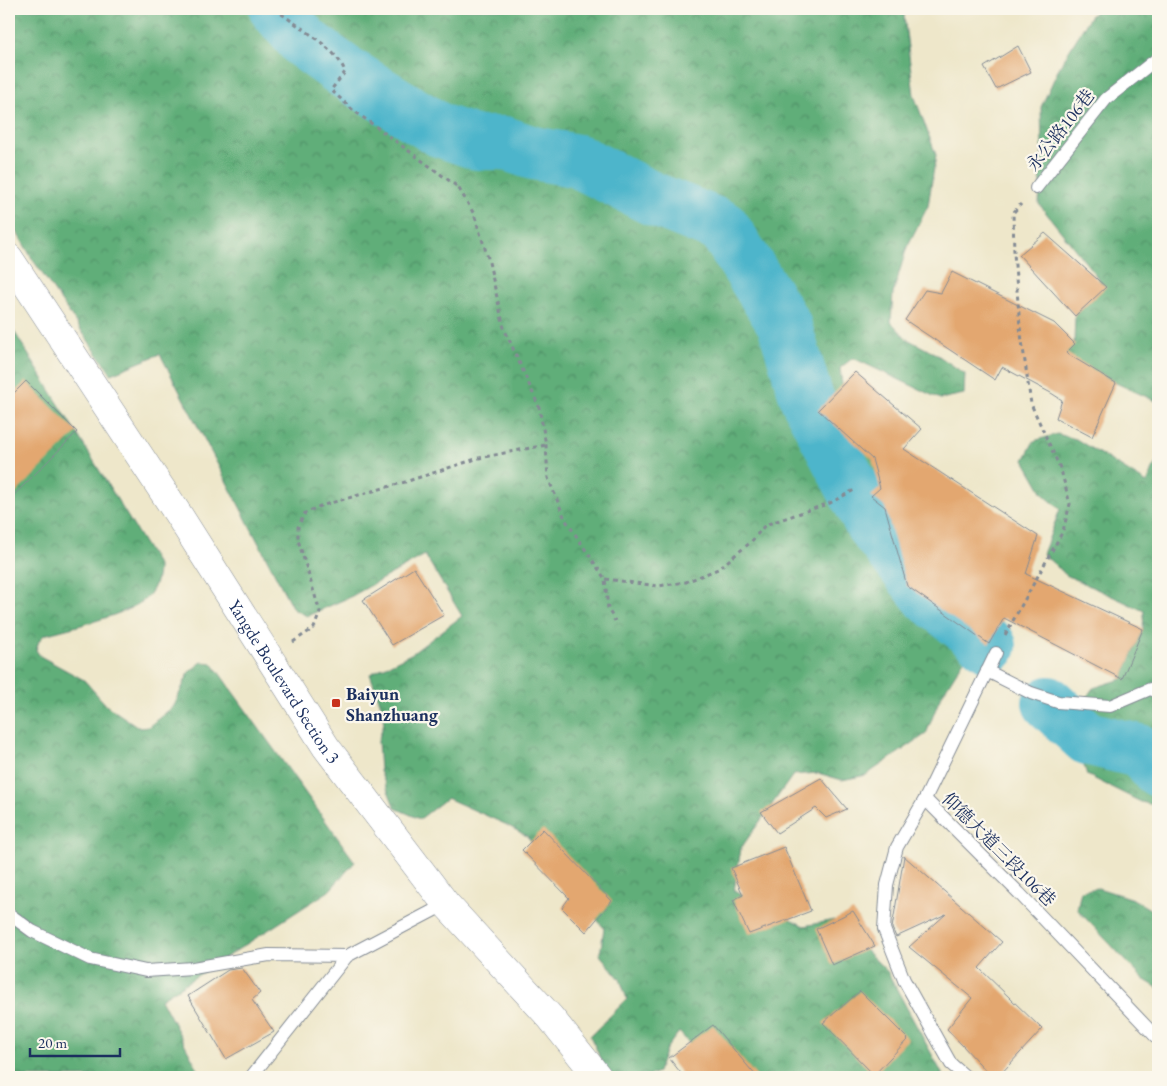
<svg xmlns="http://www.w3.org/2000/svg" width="1167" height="1086" viewBox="0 0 1167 1086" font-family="'EB Garamond','Noto Serif TC',serif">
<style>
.forest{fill:url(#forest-crowns);stroke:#3e6e6c}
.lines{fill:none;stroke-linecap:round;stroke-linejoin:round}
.river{stroke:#4db5cb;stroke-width:54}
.building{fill:#e3a770}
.lane-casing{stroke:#848b94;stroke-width:14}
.primary-casing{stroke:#848b94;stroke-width:29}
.path{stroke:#848b94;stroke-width:3;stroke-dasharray:4 4;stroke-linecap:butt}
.lane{stroke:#fff;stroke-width:12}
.primary{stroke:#fff;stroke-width:28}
.poi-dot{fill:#c8321e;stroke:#fbf7ec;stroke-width:2}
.labels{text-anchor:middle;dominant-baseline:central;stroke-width:4.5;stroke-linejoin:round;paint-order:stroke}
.street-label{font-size:18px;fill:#1b2f5e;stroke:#fbf7ec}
.poi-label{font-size:18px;font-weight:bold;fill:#1b2f5e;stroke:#fbf7ec;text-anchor:start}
</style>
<defs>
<pattern id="forest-crowns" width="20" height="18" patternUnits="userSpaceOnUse" patternTransform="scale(1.25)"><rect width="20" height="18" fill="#60ae79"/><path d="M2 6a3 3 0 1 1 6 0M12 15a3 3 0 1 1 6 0" fill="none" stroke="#4e8e66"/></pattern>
</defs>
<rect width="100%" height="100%" fill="#fbf7ec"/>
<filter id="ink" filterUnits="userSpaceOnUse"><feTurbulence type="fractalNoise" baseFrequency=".02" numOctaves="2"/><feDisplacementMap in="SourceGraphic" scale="10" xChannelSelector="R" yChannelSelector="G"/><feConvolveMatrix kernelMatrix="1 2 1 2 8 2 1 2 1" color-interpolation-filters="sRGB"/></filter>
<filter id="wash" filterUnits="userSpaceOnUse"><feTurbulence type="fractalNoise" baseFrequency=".0096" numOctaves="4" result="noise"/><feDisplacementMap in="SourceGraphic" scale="20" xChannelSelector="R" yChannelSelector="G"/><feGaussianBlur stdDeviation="1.12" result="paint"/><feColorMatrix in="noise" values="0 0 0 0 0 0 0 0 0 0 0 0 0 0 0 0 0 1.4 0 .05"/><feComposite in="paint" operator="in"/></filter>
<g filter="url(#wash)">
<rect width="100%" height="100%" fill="#eee7ca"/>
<!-- forest -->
<g class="forest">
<path d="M9 9H905L904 16 914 95 936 155 928 206 907 247 893 293 891 322 907 339 936 354 965 374 964 394 940 399 853 358 840 368 846 417 895 496 952 603 967 655 940 698 926 734 866 775 842 780 818 773 793 775 741 848 734 891 804 926 834 920 887 971 944 1077H721L679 1032 666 1049 658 1072 646 1077H615L606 1069 590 1036 627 999 620 979 600 955 604 928 527 836 505 824 447 798 420 819 395 808 380 771 378 741 384 723 381 705 370 674 413 653 462 616 425 555 352 596 307 616 293 609 160 354 111 374 33 260 9 219Z"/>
<path d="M1099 9H1158C1158 18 1156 27 1158 36V402L1116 383 1096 371 1088 377 1061 357 1074 344 1075 316 1105 287 1039 204 1042 151 1041 107 1060 66 1091 15Z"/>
<path d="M9 323 158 566C158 577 156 586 149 595 135 614 68 628 44 635L39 641 36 650 40 656 84 680 107 706 140 728 148 727 174 706 189 672 202 662 212 663 355 862 329 891 161 999 202 1077H9Z"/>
<path d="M1057 434 1076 439 1147 483 1158 458V806L1141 802 1087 775 1070 720 1093 688 1122 679 1143 629 1144 611 1066 575 1043 554 1060 509 1044 495 1024 460 1034 441Z"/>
<path d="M1098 888 1133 899 1158 914V988L1143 979 1077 909 1081 891Z"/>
</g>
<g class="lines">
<!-- river -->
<g class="river">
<path d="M276 9 305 43 345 72 439 130 477 143H504L533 153 578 161 651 198 723 227 784 324 807 399 872 525 930 598 990 646"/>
<path d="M1049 703 1087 738 1139 751 1158 770"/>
</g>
</g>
<g id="blocks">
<!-- building -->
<g class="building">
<path d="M1018 46 1031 72 996 89 984 67Z"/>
<path d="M1045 233 1106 287 1075 316 1019 255Z"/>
<path d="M952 272 1054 323 1075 344 1066 353 1116 383 1092 437 1056 418 1062 400 1051 393 1002 367 995 380 905 320 925 290 941 293Z"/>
<path d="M855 372 922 429 904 449 1038 536 1026 574 1143 629 1122 679 1004 618 989 644 907 586 885 507 871 496 880 488 872 459 818 410Z"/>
<path d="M26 381 77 432 9 500V398Z"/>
<path d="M414 568 444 615 392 645 363 600Z"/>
<path d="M821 778 847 809 826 818 816 808 777 833 761 812Z"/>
<path d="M543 829 612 901 586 932 562 908 569 898 522 850Z"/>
<path d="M784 847 811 911 749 934 733 900 743 895 731 868Z"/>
<path d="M904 856 1002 942 979 968 1042 1029 998 1077H992L947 1029 972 998 909 947 946 914 896 937 892 928Z"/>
<path d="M853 911 875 946 832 965 816 929Z"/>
<path d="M242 968 260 993 252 1000 274 1032 226 1059 188 996 228 970Z"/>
<path d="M860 991 908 1039 874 1075 823 1023Z"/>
<path d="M713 1025 757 1077H684L669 1058Z"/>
</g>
</g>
</g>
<g filter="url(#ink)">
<use href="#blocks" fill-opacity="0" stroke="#848b94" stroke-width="1"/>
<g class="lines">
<defs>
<g id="lane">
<path d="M1036 188 1106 99 1158 58"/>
<path d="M987 671 1031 693 1058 702 1110 706 1150 689 1158 692"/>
<path d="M925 799 1019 893 1158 1039"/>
<path d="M9 914 32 931 90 959 146 971 193 968 269 955 347 956"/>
<path d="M251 1077 347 956 446 904"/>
<path d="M966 1077 951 1064 904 980 884 929 887 885 897 847 925 799 996 653"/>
</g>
<g id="primary">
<path id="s1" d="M9 258 178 514 326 747 446 904 550 1017 598 1077"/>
</g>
</defs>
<!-- lane casing -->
<use href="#lane" class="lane-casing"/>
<!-- primary casing -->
<use href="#primary" class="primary-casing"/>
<!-- path -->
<g class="path">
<path d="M275 9C295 25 338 48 345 72L331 90 353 110 458 187 474 214 488 258 504 328 539 407 546 445 548 478 565 519 605 579 608 609 615 621"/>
<path d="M605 579 658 586 686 582 718 569 751 542 765 525 830 503 856 489"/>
<path d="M1005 635 1063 531 1070 504 1061 470 1031 404 1020 327 1014 253 1013 213 1021 204"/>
<path d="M293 642 314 628 320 612 298 540V527L305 513 320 506 405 482 479 458 546 445"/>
</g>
<!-- lane -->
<use href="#lane" class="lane"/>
<!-- primary -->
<use href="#primary" class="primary"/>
</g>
</g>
<!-- markers -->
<rect class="poi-dot" x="331" y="698" width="10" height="10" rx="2.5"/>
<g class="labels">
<!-- street labels -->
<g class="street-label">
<text transform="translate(1060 130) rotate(-52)">永公路106巷</text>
<text stroke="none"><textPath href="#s1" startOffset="505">Yangde Boulevard Section 3</textPath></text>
<text transform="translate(999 849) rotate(45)">仰德大道三段106巷</text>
</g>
<!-- poi labels -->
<g class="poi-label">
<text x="346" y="693">Baiyun<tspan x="346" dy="21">Shanzhuang</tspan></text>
</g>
</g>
<!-- margin -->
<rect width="1167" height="1086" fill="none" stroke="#fbf7ec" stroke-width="30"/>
<!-- scale -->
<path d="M30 1048v8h90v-8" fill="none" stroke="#1b2f5e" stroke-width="2.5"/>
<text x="38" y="1048" font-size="15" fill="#1b2f5e" stroke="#fbf7ec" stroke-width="4" paint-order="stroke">20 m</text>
</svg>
